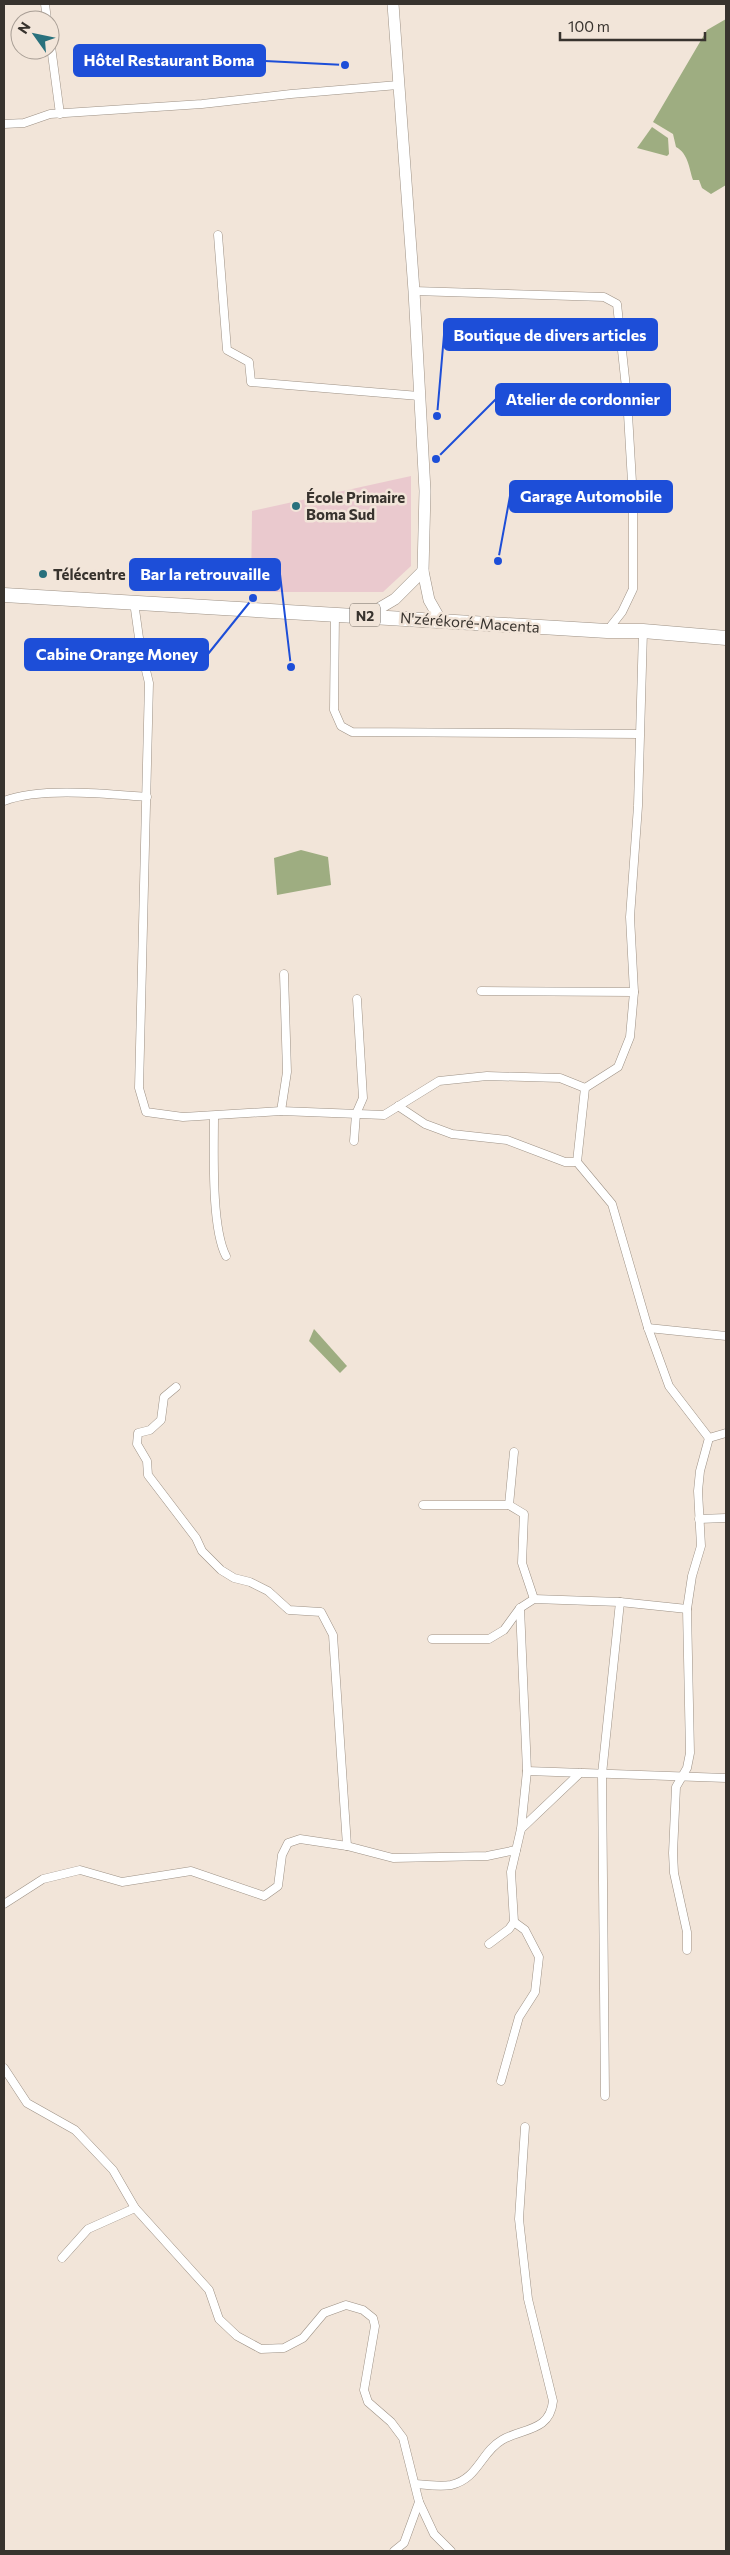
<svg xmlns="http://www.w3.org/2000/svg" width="730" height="2555" viewBox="0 0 730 2555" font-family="Commissioner,sans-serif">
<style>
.green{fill:#eac9ce}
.water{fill:#9ead81}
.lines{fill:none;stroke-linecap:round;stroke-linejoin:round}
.street-casing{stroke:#9d9185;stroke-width:9}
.secondary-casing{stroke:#9d9185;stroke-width:12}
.highway-casing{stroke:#9d9185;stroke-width:15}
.street{stroke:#fff;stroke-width:8}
.secondary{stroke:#fff;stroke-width:11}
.highway{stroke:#fff;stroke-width:14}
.poi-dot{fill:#29717d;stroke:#f2e5d9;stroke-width:2}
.labels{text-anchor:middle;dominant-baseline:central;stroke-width:5;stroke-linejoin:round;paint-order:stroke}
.shield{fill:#f2e5d9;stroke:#706861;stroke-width:1}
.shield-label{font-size:14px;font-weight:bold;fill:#38332e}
.poi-label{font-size:15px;font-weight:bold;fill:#38332e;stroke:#f2e5d9;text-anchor:start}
.street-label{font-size:15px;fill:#38332e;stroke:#f2e5d9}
.leader{fill:none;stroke:#1d4ed8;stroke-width:2}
.callout-dot{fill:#1d4ed8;stroke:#f2e5d9;stroke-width:2}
.callout{fill:#1d4ed8;stroke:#1d4ed8;stroke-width:2}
.callout-label{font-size:16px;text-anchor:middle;font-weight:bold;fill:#fff}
</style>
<rect width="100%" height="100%" fill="#f2e5d9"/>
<!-- green -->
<path class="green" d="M411 476V566L383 592H251L252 511Z"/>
<!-- water -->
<g class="water">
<path d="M726 19V185L711 194 702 188 699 180H693C689 168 688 153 676 147L673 134 653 122 707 30Z"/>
<path d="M652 127 668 138 669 154 667 156 637 148Z"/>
<path d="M301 850 328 857 331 885 277 895 274 858Z"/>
<path d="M314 1329 347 1366 340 1373 309 1341Z"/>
</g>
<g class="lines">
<defs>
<g id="street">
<path d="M45 4 47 20"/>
<path d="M50 39 60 114"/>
<path d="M4 124 24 123 50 114 202 104 291 94 398 85"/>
<path d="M218 235 227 350 249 362 251 382 419 396"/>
<path d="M414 291 604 297 617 304 627 397 633 499V589L622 612 607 631"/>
<path d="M134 602 140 645 149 683 139 1088 146 1112 183 1117 281 1111 384 1115 439 1081 487 1076 560 1078 585 1088"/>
<path d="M335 613 334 710 341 726 352 732 639 734"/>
<path d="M643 631 638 806 630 917 634 992 630 1037 618 1067 585 1088 577 1162 612 1204 648 1328 669 1386 709 1438 726 1433"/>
<path d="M4 801C41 787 106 794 147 797"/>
<path d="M481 991 634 992"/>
<path d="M398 1106 425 1124 452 1134 507 1140 565 1162H577"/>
<path d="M281 1111 287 1072 284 974"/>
<path d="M214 1116C214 1151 211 1227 226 1256"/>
<path d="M354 1141 356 1114 363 1098 357 999"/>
<path d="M648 1328 726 1336"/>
<path d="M176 1387 164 1397 161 1420 150 1430 138 1433 137 1444 147 1461 148 1475 196 1538 202 1551 221 1570 234 1578 250 1582 268 1591 289 1610 321 1612 333 1635 347 1846"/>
<path d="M514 1452 509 1505 524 1514 522 1563 534 1599"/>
<path d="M423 1505H509"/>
<path d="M699 1519 726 1518"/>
<path d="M432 1639H489L504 1630 520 1608 534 1599 620 1602 687 1609"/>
<path d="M527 1771 726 1778"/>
<path d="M521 1829 580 1773"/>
<path d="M4 1904 43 1879 80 1870 122 1882 191 1871 264 1896 278 1886 282 1855 288 1843 300 1839 347 1846 393 1858 487 1856 516 1850"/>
<path d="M489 1944 509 1929 514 1922 511 1872 521 1829 527 1771 520 1608"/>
<path d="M687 1950V1932L674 1873 673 1853 676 1787 687 1768 690 1753 687 1609 692 1576 701 1546 698 1491 700 1471 709 1438"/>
<path d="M4 2068 27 2103 75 2130 113 2170 135 2208 209 2290 219 2319 237 2336 261 2349 284 2348 303 2338 324 2313 346 2305 363 2310 373 2318 375 2326 364 2390 368 2402 391 2422 403 2438 419 2502 434 2534 451 2551"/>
<path d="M501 2081 519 2017 535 1992 539 1957 525 1930 514 1922"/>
<path d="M605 2096 602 1774 620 1602"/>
<path d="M62 2258 88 2229 135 2208"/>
<path d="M416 2484C427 2485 440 2487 451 2485 478 2479 481 2452 502 2440 522 2428 550 2432 553 2401L528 2299 519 2219 525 2127"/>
<path d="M394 2551 404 2543 419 2502"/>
</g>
<g id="secondary">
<path d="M393 4 414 291 425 491 423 571 429 600 441 621"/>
<path d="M368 615 395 599 423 571"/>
</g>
<path id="highway" d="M4 595 607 631H643L726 638"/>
</defs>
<!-- street casing -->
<use href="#street" class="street-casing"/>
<!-- secondary casing -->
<use href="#secondary" class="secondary-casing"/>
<!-- highway casing -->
<use href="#highway" class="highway-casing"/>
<!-- street -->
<use href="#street" class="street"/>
<!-- secondary -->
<use href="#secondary" class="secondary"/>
<!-- highway -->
<use href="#highway" class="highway"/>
</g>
<!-- markers -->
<g class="poi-dot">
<circle cx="296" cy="506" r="5"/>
<circle cx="43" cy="574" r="5"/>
</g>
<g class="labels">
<!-- shield labels -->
<rect class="shield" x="350" y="603.5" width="30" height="23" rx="4"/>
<g class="shield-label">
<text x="365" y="615">N2</text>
</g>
<!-- poi labels -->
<g class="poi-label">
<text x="306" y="497">École Primaire<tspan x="306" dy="17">Boma Sud</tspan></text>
<text x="53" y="574">Télécentre</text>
</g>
<!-- street labels -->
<g class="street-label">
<text transform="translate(470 622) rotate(4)">N'zérékoré-Macenta</text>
</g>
</g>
<!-- callouts -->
<path class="leader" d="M345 65L265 61M437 416L444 335M436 459L496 399M498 561L510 496M291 667L280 574M253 598L208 654"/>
<g class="callout-dot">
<circle cx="345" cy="65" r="5"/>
<circle cx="437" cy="416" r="5"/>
<circle cx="436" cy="459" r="5"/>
<circle cx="498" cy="561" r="5"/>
<circle cx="291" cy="667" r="5"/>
<circle cx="253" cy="598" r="5"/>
</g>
<g class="callout">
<rect x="74" y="45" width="191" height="31" rx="5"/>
<rect x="444" y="319" width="213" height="31" rx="5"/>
<rect x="496" y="384" width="174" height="31" rx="5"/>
<rect x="510" y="481" width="162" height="31" rx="5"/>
<rect x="130" y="559" width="150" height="31" rx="5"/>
<rect x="25" y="639" width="183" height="31" rx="5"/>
</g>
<g class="callout-label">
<text x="169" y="66">Hôtel Restaurant Boma</text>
<text x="550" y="341">Boutique de divers articles</text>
<text x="583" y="405">Atelier de cordonnier</text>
<text x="591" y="502">Garage Automobile</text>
<text x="205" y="580">Bar la retrouvaille</text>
<text x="117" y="660">Cabine Orange Money</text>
</g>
<!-- border -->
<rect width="730" height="2555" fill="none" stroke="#38332e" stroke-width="10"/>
<!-- north arrow -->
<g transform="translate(35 35) rotate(303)"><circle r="24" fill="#f2e5d9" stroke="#a89e95"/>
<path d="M0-4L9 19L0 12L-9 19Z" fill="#29717d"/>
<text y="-8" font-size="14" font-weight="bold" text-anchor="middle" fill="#38332e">N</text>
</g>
<!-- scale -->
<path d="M560 32v8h145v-8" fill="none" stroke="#38332e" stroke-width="2.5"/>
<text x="568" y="32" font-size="15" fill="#38332e" stroke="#f2e5d9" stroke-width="4" paint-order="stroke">100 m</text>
</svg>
